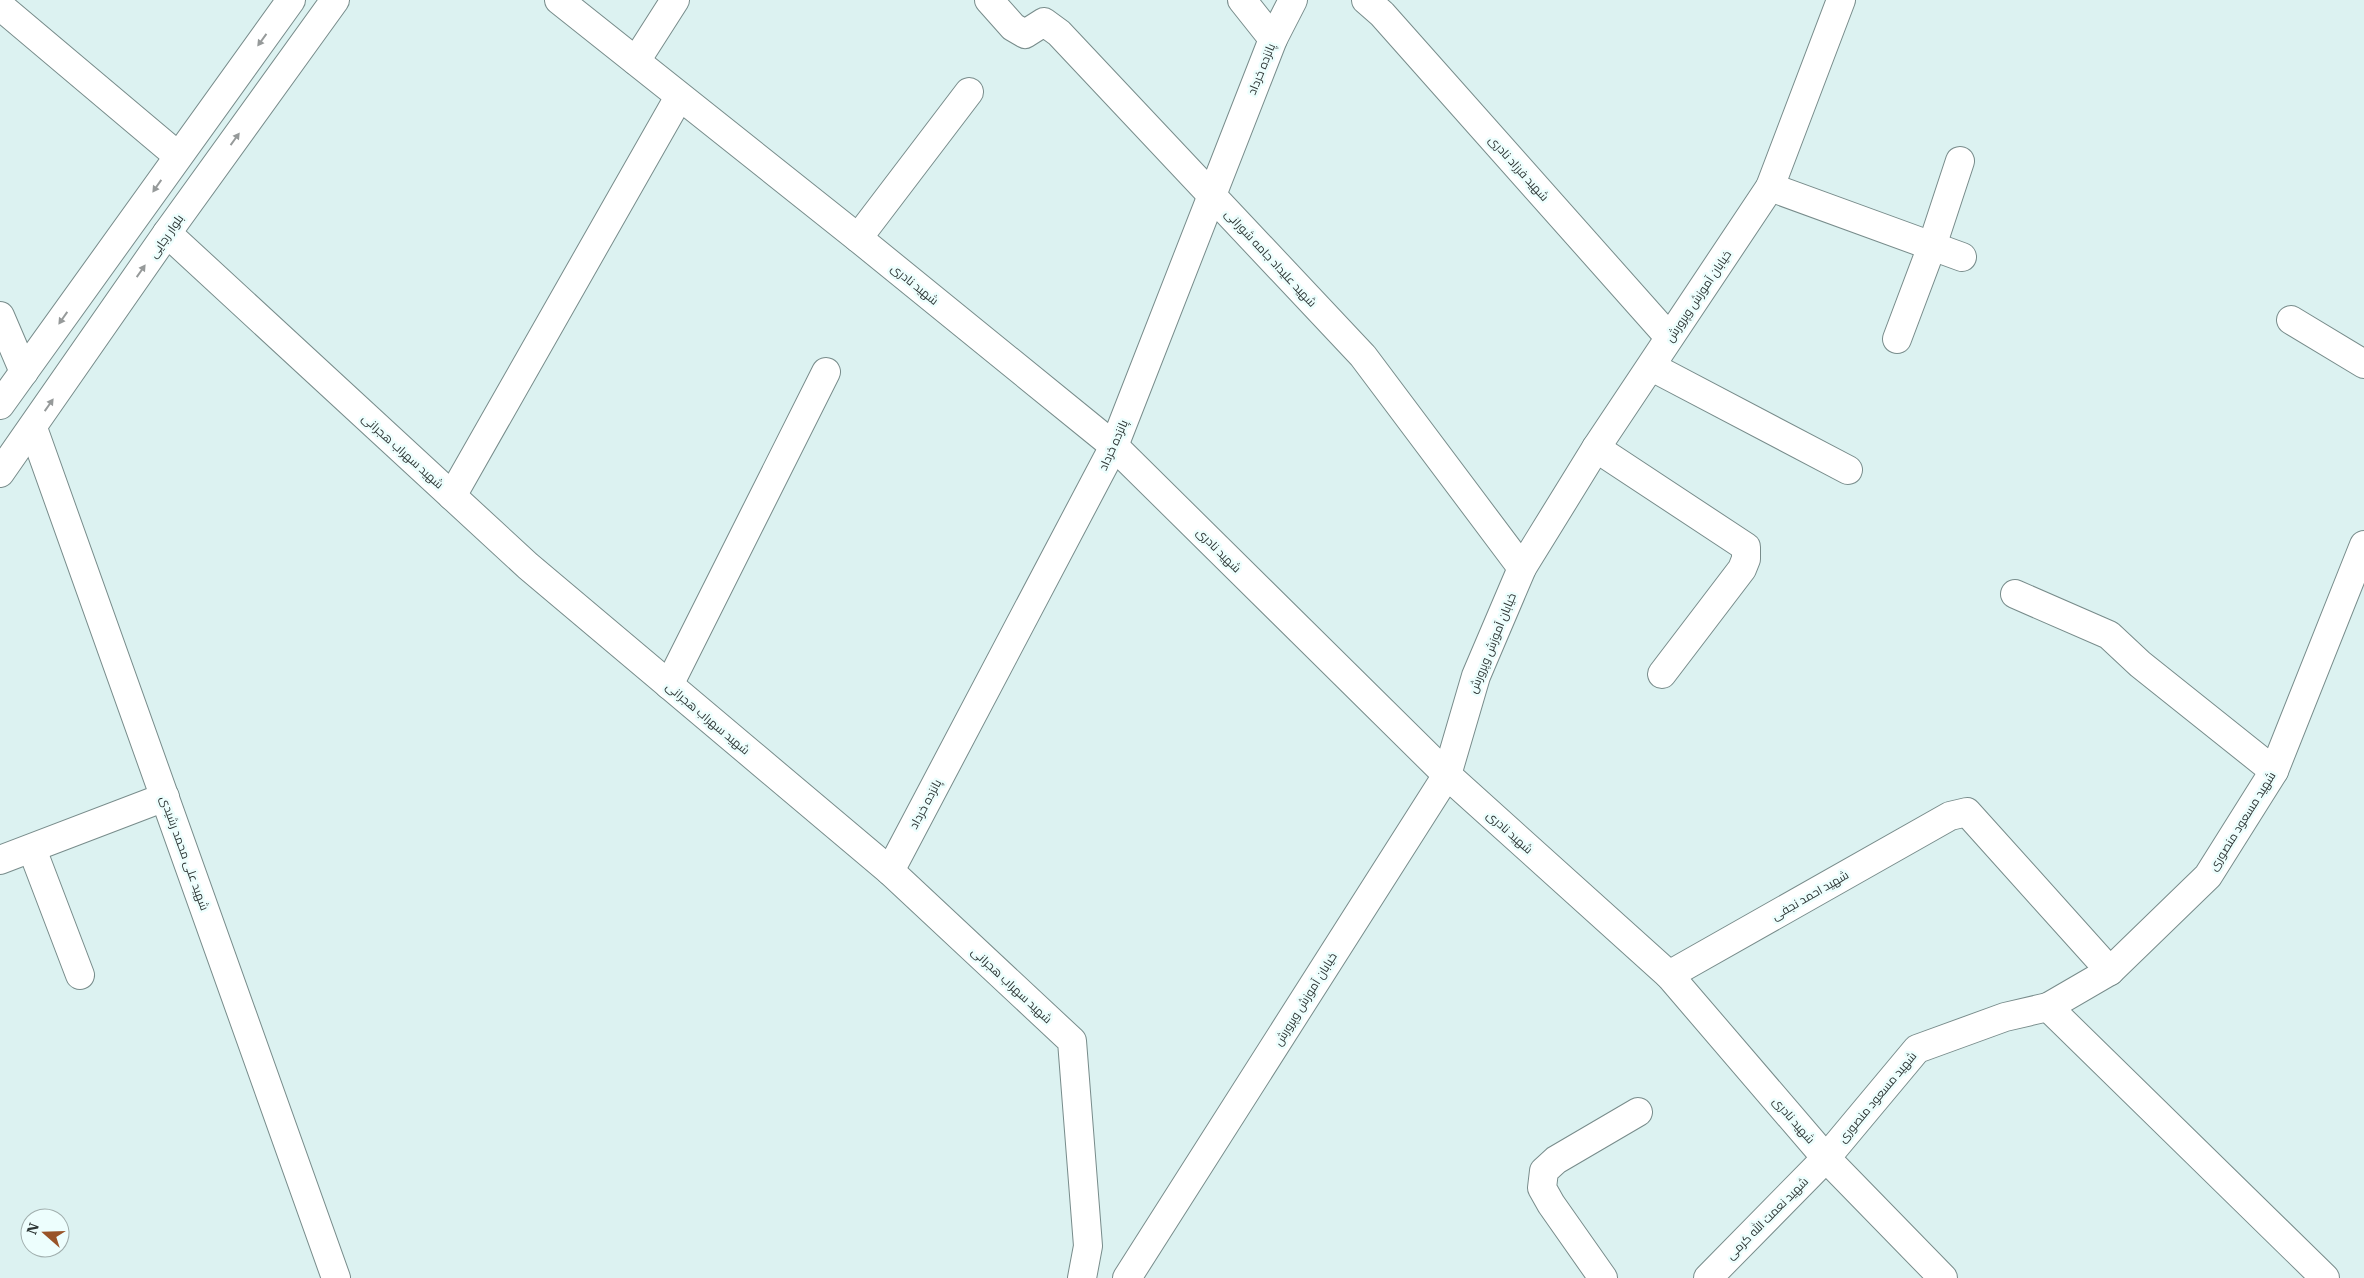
<svg xmlns="http://www.w3.org/2000/svg" width="2364" height="1278" viewBox="0 0 2364 1278" font-family="'IBM Plex Serif',Cairo,serif">
<style>
.lines{fill:none;stroke-linecap:round;stroke-linejoin:round}
.minor-casing{stroke:#788c8b;stroke-width:30}
.secondary-casing{stroke:#788c8b;stroke-width:30}
.minor{stroke:#fff;stroke-width:28}
.secondary{stroke:#fff;stroke-width:28}
.oneway{fill:#969a9a}
.labels{text-anchor:middle;dominant-baseline:central;stroke-width:5;stroke-linejoin:round;paint-order:stroke}
.street-label{font-size:12px;fill:#2d3635;stroke:#edfefd}
</style>
<rect width="100%" height="100%" fill="#dcf2f1"/>
<g class="lines">
<defs>
<g id="minor">
<path d="M559 0 858 238 1114 446 1447 775 1669 975 1826 1158 1943 1278"/>
<path d="M989 0 1013 27 1025 34 1044 22 1059 33 1363 356 1522 568"/>
<path d="M1242 0 1273 39"/>
<path d="M1366 0 1382 14 1669 337"/>
<path d="M0 6 178 156"/>
<path d="M636 61 675 0"/>
<path d="M1770 187 1962 257"/>
<path d="M167 233 528 566 890 871 1072 1041 1088 1246 1082 1278"/>
<path d="M858 238 969 92"/>
<path d="M0 316 24 372"/>
<path d="M2291 320 2364 364"/>
<path d="M1897 339 1932 246 1960 161"/>
<path d="M1652 367 1848 470"/>
<path d="M33 428 336 1278"/>
<path d="M1596 448 1746 547V559L1742 569 1662 674"/>
<path d="M452 496 679 97"/>
<path d="M2015 594 2109 635 2140 664 2274 771"/>
<path d="M669 685 826 372"/>
<path d="M32 849 80 975"/>
<path d="M0 860 165 797"/>
<path d="M890 871 1114 446 1273 39 1293 0"/>
<path d="M1669 975 1950 816 1967 812 2110 971"/>
<path d="M1127 1278 1447 775 1476 676 1522 568 1596 448 1770 187 1841 0"/>
<path d="M1603 1278 1551 1204 1542 1188 1544 1171 1556 1160 1638 1112"/>
<path d="M1708 1278 1826 1158 1917 1049 2005 1017 2048 1007"/>
<path d="M2325 1278 2048 1007 2110 971 2208 876 2274 771 2364 545"/>
</g>
<g id="secondary">
<path d="M0 405 291 0"/>
<path d="M0 473 167 233 335 0"/>
</g>
</defs>
<!-- minor casing -->
<use href="#minor" class="minor-casing"/>
<!-- secondary casing -->
<use href="#secondary" class="secondary-casing"/>
<!-- minor -->
<use href="#minor" class="minor"/>
<!-- secondary -->
<use href="#secondary" class="secondary"/>
</g>
<!-- one-way arrows -->
<defs><path id="oneway-solid" d="M-6-.8H1V-3.2L6.5 0L1 3.2V.8H-6Z" transform="scale(1.25)"/></defs>
<g class="oneway">
<use href="#oneway-solid" transform="translate(262 40) rotate(126)"/>
<use href="#oneway-solid" transform="translate(235 139) rotate(-54)"/>
<use href="#oneway-solid" transform="translate(157 186) rotate(125)"/>
<use href="#oneway-solid" transform="translate(141 271) rotate(-55)"/>
<use href="#oneway-solid" transform="translate(63 318) rotate(125)"/>
<use href="#oneway-solid" transform="translate(49 405) rotate(-55)"/>
</g>
<g class="labels">
<!-- street labels -->
<g class="street-label">
<text transform="translate(1261 69) rotate(-68)">پانزده خرداد</text>
<text transform="translate(1519 168) rotate(48)">شهید فرزاد نادری</text>
<text transform="translate(166 236) rotate(-55)">بلوار رجایی</text>
<text transform="translate(1271 258) rotate(47)">شهید علیداد جامه شورانی</text>
<text transform="translate(915 284) rotate(39)">شهید نادری</text>
<text transform="translate(1698 296) rotate(-56)">خیابان آموزش وپرورش</text>
<text transform="translate(1113 445) rotate(-66)">پانزده خرداد</text>
<text transform="translate(403 451) rotate(42)">شهید سهراب هجرانی</text>
<text transform="translate(1219 550) rotate(45)">شهید نادری</text>
<text transform="translate(1492 643) rotate(-68)">خیابان آموزش وپرورش</text>
<text transform="translate(708 718) rotate(40)">شهید سهراب هجرانی</text>
<text transform="translate(925 804) rotate(-62)">پانزده خرداد</text>
<text transform="translate(2242 821) rotate(-58)">شهید مسعود منصوری</text>
<text transform="translate(1510 832) rotate(42)">شهید نادری</text>
<text transform="translate(185 853) rotate(70)">شهید علی محمد رشیدی</text>
<text transform="translate(1810 895) rotate(-30)">شهید احمد نجفی</text>
<text transform="translate(1012 985) rotate(43)">شهید سهراب هجرانی</text>
<text transform="translate(1305 999) rotate(-58)">خیابان آموزش وپرورش</text>
<text transform="translate(1877 1097) rotate(-50)">شهید مسعود منصوری</text>
<text transform="translate(1794 1120) rotate(49)">شهید نادری</text>
<text transform="translate(1767 1218) rotate(-45)">شهید نعمت الله کرمی</text>
</g>
</g>
<!-- north arrow -->
<g transform="translate(45 1233) rotate(290)"><circle r="24" fill="#edfefd" stroke="#a0aead"/>
<path d="M0-4L9 19L0 12L-9 19Z" fill="#995428"/>
<text y="-8" font-size="14" font-weight="bold" text-anchor="middle" fill="#2d3635">N</text>
</g>
</svg>
